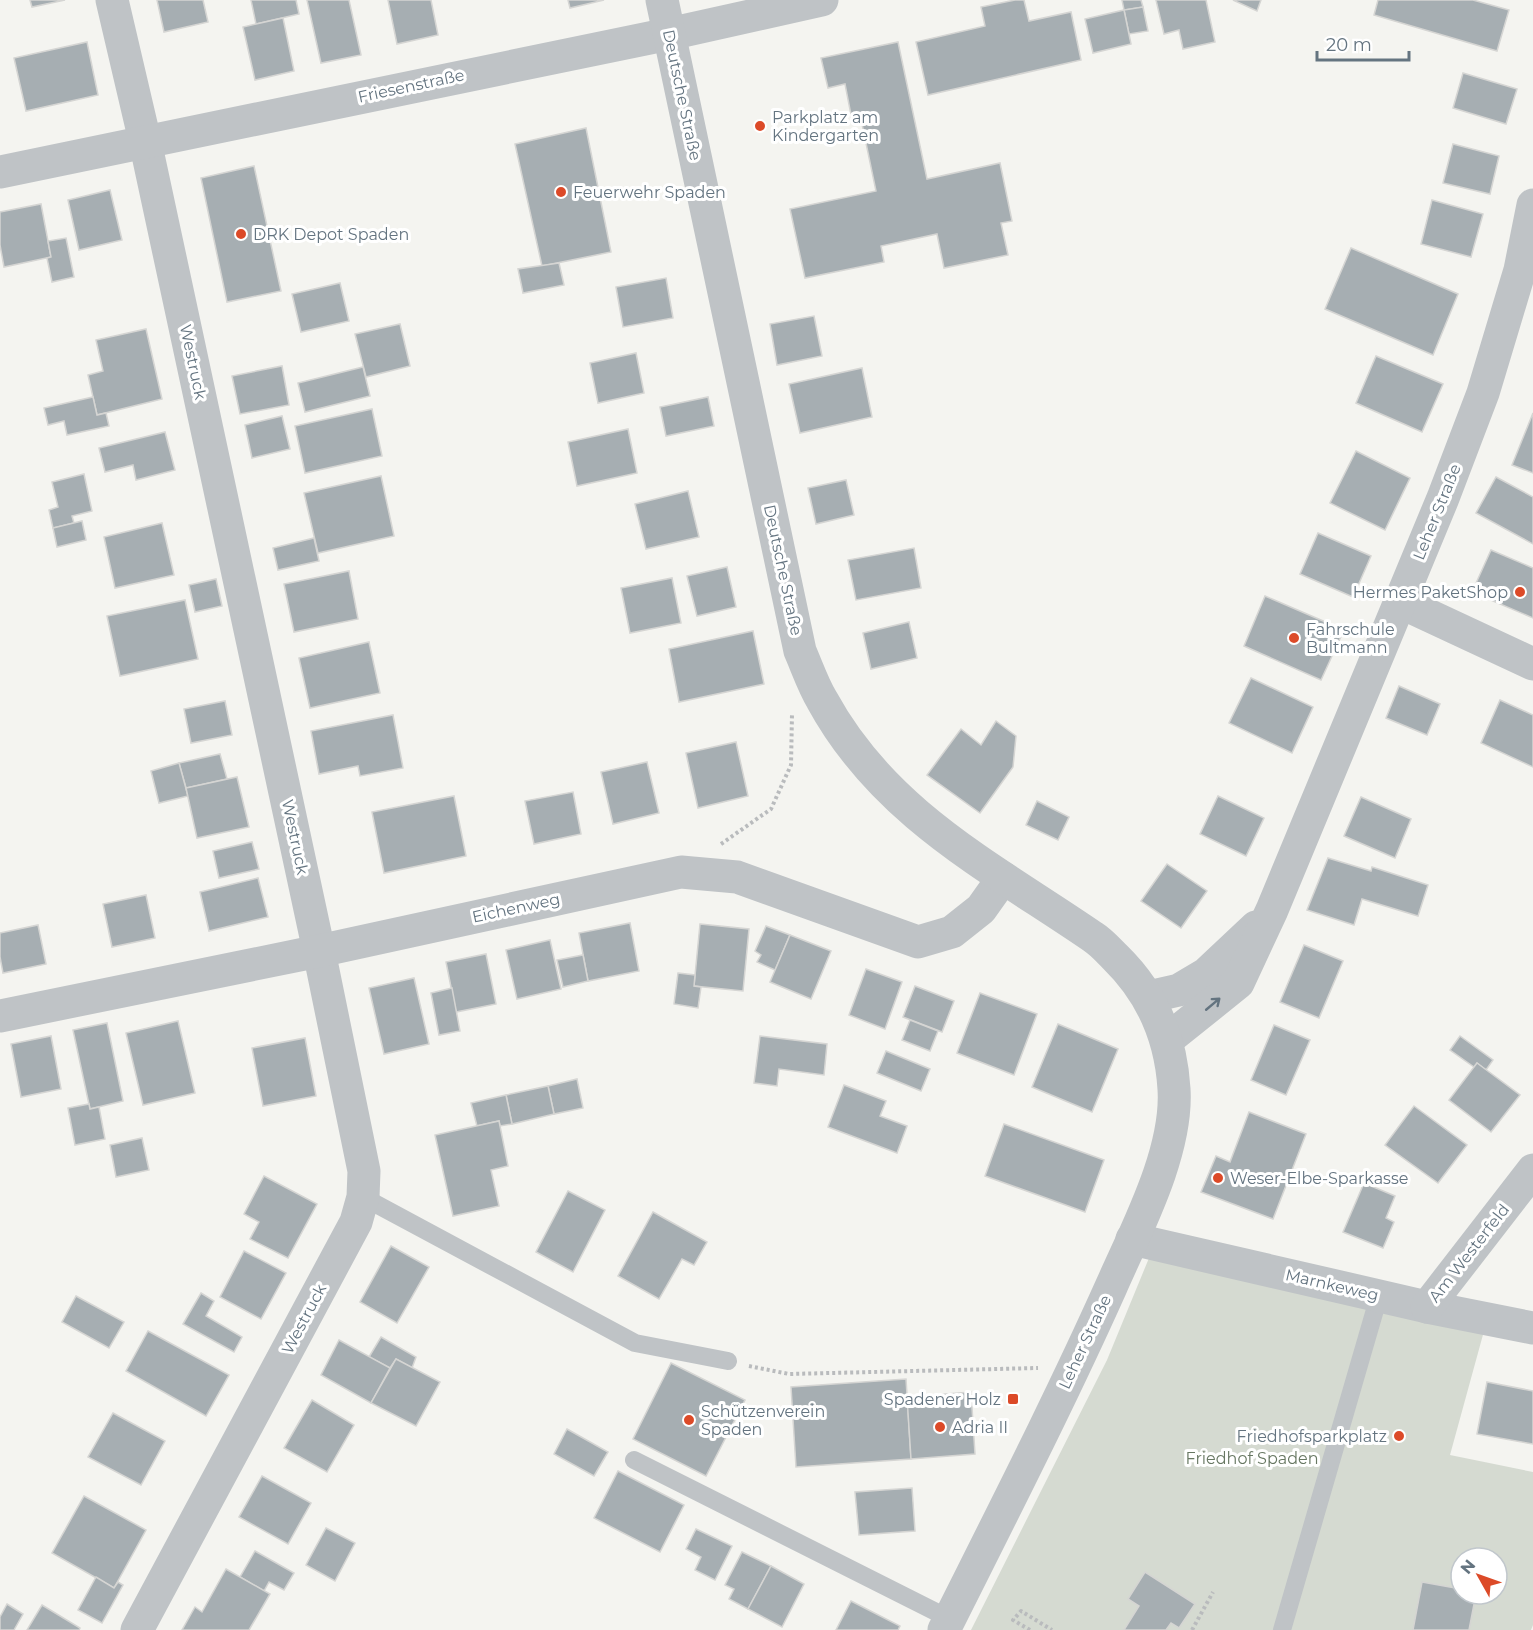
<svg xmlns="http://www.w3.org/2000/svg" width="1533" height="1630" viewBox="0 0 1533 1630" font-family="Montserrat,sans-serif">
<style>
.green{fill:#d5dad1;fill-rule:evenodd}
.building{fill:#a6aeb2;stroke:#d5d5d3;stroke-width:1.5}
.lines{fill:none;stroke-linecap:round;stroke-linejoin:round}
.path{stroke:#b9bbbd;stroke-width:4;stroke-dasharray:3 3;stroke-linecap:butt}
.service{stroke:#bfc3c6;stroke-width:18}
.minor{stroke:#bfc3c6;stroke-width:33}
.tertiary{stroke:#bfc3c6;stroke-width:33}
.oneway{stroke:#647480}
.poi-dot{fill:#dc4a28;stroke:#fff;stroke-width:2}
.labels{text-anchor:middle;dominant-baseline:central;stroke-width:6;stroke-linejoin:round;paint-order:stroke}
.street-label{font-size:16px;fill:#647480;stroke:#fff}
.poi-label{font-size:16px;fill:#647480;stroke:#fff;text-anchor:start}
.park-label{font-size:16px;fill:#677762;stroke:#fff}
</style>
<rect width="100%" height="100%" fill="#f4f4f0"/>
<!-- green -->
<path class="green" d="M1149 1258 1484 1331 1450 1455 1533 1472V1625L1531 1630H971L1107 1360ZM1461 1558H1497V1594H1461Z"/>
<!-- building -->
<g class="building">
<path d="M30 0H65L32 7Z"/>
<path d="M157 0H203L208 22 164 32Z"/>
<path d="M251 0H296L299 14 256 24Z"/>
<path d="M307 0H349L361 55 321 63Z"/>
<path d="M388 0H431L438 35 397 44Z"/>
<path d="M568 0H604L570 8Z"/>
<path d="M1015 0H1024L1029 21 1071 12 1081 60 928 95 916 42 985 26 981 7Z"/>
<path d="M1122 0H1141L1143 7 1124 10Z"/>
<path d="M1156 0H1206L1215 42 1183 49 1179 30 1164 34Z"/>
<path d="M1233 0H1261L1257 11Z"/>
<path d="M1378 0H1473L1509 10 1497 51 1374 15Z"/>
<path d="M1143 7 1148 31 1129 34 1124 10Z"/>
<path d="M1124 10 1131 44 1093 53 1085 19Z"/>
<path d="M283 18 294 71 255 80 243 27Z"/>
<path d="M87 42 98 95 26 111 14 58Z"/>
<path d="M898 42 927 179 1000 163 1012 221 1001 223 1008 255 944 268 937 234 881 246 884 262 805 278 790 209 876 191 861 119 852 120 845 84 828 88 821 58Z"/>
<path d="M1463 73 1517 89 1506 124 1453 108Z"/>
<path d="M586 128 611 252 542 266 515 144Z"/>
<path d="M1453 144 1499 156 1490 194 1443 183Z"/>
<path d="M254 166 281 291 227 302 201 178Z"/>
<path d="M110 190 122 240 79 250 68 200Z"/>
<path d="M1432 200 1483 214 1471 257 1421 244Z"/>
<path d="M41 204 51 257 4 267 0 245V212Z"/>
<path d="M66 238 74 277 52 282 47 258 51 257 48 241Z"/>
<path d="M1351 248 1458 294 1433 355 1325 309Z"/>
<path d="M559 263 564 285 523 293 518 269Z"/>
<path d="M666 278 673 318 623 327 616 287Z"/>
<path d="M340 283 349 321 301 332 292 294Z"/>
<path d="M814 316 822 356 777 365 770 324Z"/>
<path d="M400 324 410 366 366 377 355 334Z"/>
<path d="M146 329 162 399 97 415 88 375 103 371 96 340Z"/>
<path d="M636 353 644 393 598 403 590 363Z"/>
<path d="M1376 356 1443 384 1422 432 1356 403Z"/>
<path d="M282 366 289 405 240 414 232 376Z"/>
<path d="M363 367 370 396 305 412 298 383Z"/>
<path d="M862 368 872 417 800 433 789 384Z"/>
<path d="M93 397 97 415 106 413 109 426 67 435 64 421 48 425 44 408Z"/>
<path d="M708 397 714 426 666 436 660 407Z"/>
<path d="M372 409 382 456 305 473 295 426Z"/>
<path d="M1533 413V473L1512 465Z"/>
<path d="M282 416 290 449 252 458 245 425Z"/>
<path d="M628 429 637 473 577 486 568 442Z"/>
<path d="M165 432 175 470 136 480 133 465 105 472 99 448Z"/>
<path d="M1356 451 1410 478 1385 530 1330 503Z"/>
<path d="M84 474 92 511 72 516 74 523 53 528 49 510 58 507 52 482Z"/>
<path d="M381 476 394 536 318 553 304 493Z"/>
<path d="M1496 477 1533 497V544L1476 513Z"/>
<path d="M846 480 854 515 816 524 808 488Z"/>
<path d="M688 491 699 537 646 549 635 504Z"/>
<path d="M82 521 86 540 57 547 53 528Z"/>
<path d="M162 523 174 575 115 588 104 537Z"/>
<path d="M1318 533 1371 556 1353 597 1300 574Z"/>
<path d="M314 538 319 561 278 570 273 548Z"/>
<path d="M914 548 921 588 856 600 848 560Z"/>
<path d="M1491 550 1533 568V618L1472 592Z"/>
<path d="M727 567 736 607 697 616 687 576Z"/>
<path d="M349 571 358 619 294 632 284 584Z"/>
<path d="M672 578 681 623 630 633 621 588Z"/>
<path d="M216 579 222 606 195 612 189 585Z"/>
<path d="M1265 596 1344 630 1321 680 1244 646Z"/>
<path d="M185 600 198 659 120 676 107 616Z"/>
<path d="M909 622 917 658 871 669 863 633Z"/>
<path d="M753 631 764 684 679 702 669 649Z"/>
<path d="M369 642 380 693 310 708 299 658Z"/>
<path d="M1251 678 1313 707 1292 753 1229 723Z"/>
<path d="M1399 686 1440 704 1427 735 1386 718Z"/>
<path d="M1500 700 1533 715V767L1481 743Z"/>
<path d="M225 701 232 735 191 743 184 709Z"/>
<path d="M393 715 403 768 360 776 358 766 319 774 311 731Z"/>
<path d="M996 721 1016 736 1013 767 980 813 927 775 961 729 981 745Z"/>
<path d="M736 742 748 796 698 808 686 753Z"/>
<path d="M220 754 227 779 186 788 179 763Z"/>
<path d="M647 762 659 813 613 824 601 772Z"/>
<path d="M179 763 188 796 159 803 151 771Z"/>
<path d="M237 777 249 827 197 838 186 788Z"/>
<path d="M573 792 581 834 534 844 525 801Z"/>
<path d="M454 796 466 856 384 873 372 812Z"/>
<path d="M1218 796 1264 818 1246 856 1200 834Z"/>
<path d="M1361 797 1411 819 1395 858 1344 836Z"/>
<path d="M1037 801 1069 817 1058 840 1026 825Z"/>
<path d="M252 842 259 869 219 878 213 851Z"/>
<path d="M1328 858 1371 871 1372 867 1428 885 1418 916 1362 899 1354 925 1307 910Z"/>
<path d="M1167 864 1207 891 1181 928 1141 901Z"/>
<path d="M258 878 268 917 209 931 200 892Z"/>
<path d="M146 895 155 938 112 947 103 904Z"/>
<path d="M630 923 639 971 588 981 579 933Z"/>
<path d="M700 924 749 929 743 991 694 986Z"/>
<path d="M38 925 46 964 3 973 0 957V933Z"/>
<path d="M766 926 790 935 775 970 757 962 761 955 755 951Z"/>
<path d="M790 935 831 951 811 999 770 982Z"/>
<path d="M550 940 561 989 517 999 506 950Z"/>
<path d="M1304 945 1343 961 1319 1018 1280 1002Z"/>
<path d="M486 954 496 1004 456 1012 446 962Z"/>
<path d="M583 955 588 981 563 987 557 960Z"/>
<path d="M866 969 902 982 885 1029 849 1015Z"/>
<path d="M678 973 695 975 694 986 701 987 698 1008 674 1004Z"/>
<path d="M414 978 429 1044 384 1054 369 988Z"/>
<path d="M915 986 954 1001 942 1032 903 1017Z"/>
<path d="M452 988 460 1031 439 1035 431 993Z"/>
<path d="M980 993 1037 1014 1014 1075 957 1053Z"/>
<path d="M910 1020 938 1031 930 1051 902 1040Z"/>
<path d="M178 1021 195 1093 143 1105 126 1033Z"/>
<path d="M107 1023 123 1101 90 1109 73 1030Z"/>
<path d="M1058 1024 1118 1049 1092 1112 1032 1087Z"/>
<path d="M1274 1025 1310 1040 1286 1095 1251 1080Z"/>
<path d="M51 1036 61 1089 21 1097 11 1044Z"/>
<path d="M760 1036 827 1044 824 1075 779 1069 777 1086 754 1083Z"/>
<path d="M1460 1036 1493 1060 1486 1070 1477 1063 1474 1067 1450 1050Z"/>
<path d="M305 1038 316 1096 263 1106 252 1048Z"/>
<path d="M886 1051 930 1069 921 1091 877 1073Z"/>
<path d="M1477 1063 1520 1095 1491 1132 1449 1100Z"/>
<path d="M577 1079 583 1108 554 1114 548 1086Z"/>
<path d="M844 1085 886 1101 880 1116 907 1126 897 1153 828 1127Z"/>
<path d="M548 1086 554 1114 512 1124 506 1095Z"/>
<path d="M506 1095 512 1124 500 1126 499 1121 477 1126 471 1103Z"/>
<path d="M89 1104 90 1109 99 1107 105 1139 75 1145 68 1108Z"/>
<path d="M1414 1106 1467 1145 1438 1183 1385 1145Z"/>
<path d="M1249 1112 1306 1134 1273 1219 1201 1192 1216 1156 1230 1162Z"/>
<path d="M499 1121 508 1166 491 1170 499 1206 453 1216 435 1135Z"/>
<path d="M1004 1124 1104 1160 1085 1212 985 1176Z"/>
<path d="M142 1138 149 1170 116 1177 110 1145Z"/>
<path d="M264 1176 317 1204 288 1258 250 1239 259 1222 244 1214Z"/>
<path d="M1364 1183 1395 1196 1386 1218 1394 1222 1383 1248 1343 1232Z"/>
<path d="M568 1191 605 1210 573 1272 536 1252Z"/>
<path d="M653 1212 707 1242 694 1265 682 1259 659 1299 618 1276Z"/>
<path d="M391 1246 429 1267 397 1323 360 1302Z"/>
<path d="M244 1251 286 1273 261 1319 220 1297Z"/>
<path d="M201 1293 214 1301 206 1316 242 1337 234 1352 183 1324Z"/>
<path d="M76 1296 124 1322 109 1348 62 1322Z"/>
<path d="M148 1331 229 1375 206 1416 126 1371Z"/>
<path d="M381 1337 416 1357 412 1368 396 1359 390 1368 369 1357Z"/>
<path d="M339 1340 390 1368 371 1403 321 1375Z"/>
<path d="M396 1359 440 1382 416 1426 371 1403Z"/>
<path d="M671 1363 745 1400 706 1476 633 1439Z"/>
<path d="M906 1379 911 1459 796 1467 791 1387Z"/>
<path d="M1487 1382 1533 1391V1444L1477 1434Z"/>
<path d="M971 1392 975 1454 911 1459 907 1397Z"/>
<path d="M312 1400 354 1425 327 1472 284 1448Z"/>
<path d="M113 1413 165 1441 141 1485 88 1457Z"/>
<path d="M567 1429 608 1452 594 1476 554 1454Z"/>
<path d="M618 1471 684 1505 660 1552 594 1518Z"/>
<path d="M262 1476 311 1503 288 1544 239 1517Z"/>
<path d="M912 1488 915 1531 859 1535 855 1492Z"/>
<path d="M84 1496 146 1530 114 1588 52 1553Z"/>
<path d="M326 1528 355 1543 335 1581 306 1565Z"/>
<path d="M696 1529 732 1546 715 1580 695 1570 701 1557 686 1549Z"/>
<path d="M255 1551 294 1573 284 1590 269 1582 264 1591 240 1577Z"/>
<path d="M742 1552 771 1566 748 1609 729 1599 734 1589 725 1585Z"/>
<path d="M771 1566 804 1584 782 1627 748 1609Z"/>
<path d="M226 1569 270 1594 249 1630H182L195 1607 202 1612Z"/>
<path d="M1145 1572 1195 1604 1179 1628 1171 1623 1166 1630H1124L1139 1606 1128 1599Z"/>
<path d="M96 1577 114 1588 118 1582 123 1585 102 1623 78 1610Z"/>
<path d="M1422 1582 1461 1589V1594H1476L1469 1630H1413Z"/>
<path d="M851 1601 900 1626 898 1630H836Z"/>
<path d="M7 1604 23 1614 14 1630H0V1617Z"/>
<path d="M42 1605 80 1628 79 1630H27Z"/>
</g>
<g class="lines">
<!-- path -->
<g class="path">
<path d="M721 844 771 809 791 765 792 714"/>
<path d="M749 1366 789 1374 1038 1368"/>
<path d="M1030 1630 1013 1620 1021 1611 1052 1630"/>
<path d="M1192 1630 1213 1592"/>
</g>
<!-- service -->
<g class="service">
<path d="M363 1197 635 1343 728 1361"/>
<path d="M634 1460 950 1619"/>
<path d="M1282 1630 1379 1296"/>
</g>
<!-- minor -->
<g class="minor">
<path d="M112 0 145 141 319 951 364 1171 363 1197 356 1222 137 1630"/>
<path d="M0 172 669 34 822 0"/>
<path d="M1400 602 1533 664"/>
<path d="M1148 997 1179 990 1206 974 1256 927"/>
<path d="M0 1016 319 951 681 872 737 877 918 942 952 932 981 909 1003 878"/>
<path d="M1167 1040 1238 983 1272 910 1443 498 1483 393 1520 270 1533 205"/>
<path d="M1132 1239 1427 1307 1533 1328"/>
<path d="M1427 1307 1533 1170"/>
</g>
<!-- tertiary -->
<path class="tertiary" d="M662 0 800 651C807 667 813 685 822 700 884 814 991 867 1093 937 1101 942 1108 950 1115 957 1152 993 1171 1038 1174 1089 1178 1152 1136 1230 1111 1287 1059 1403 1001 1516 944 1630"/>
</g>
<!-- one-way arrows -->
<defs><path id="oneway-shaft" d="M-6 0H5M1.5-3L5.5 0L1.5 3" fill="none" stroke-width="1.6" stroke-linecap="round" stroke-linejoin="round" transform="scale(1.5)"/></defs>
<use class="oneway" href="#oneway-shaft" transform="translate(1213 1004) rotate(-40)"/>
<!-- markers -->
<g class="poi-dot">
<circle cx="760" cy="126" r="6"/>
<circle cx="561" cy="192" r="6"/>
<circle cx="241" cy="234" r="6"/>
<circle cx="1520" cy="592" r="6"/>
<circle cx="1294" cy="638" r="6"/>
<circle cx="1218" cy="1178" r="6"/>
<rect x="1007" y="1393" width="12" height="12" rx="3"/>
<circle cx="689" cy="1420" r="6"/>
<circle cx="940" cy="1427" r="6"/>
<circle cx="1399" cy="1436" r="6"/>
</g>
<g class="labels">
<!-- street labels -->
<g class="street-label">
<text transform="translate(411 86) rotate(-12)">Friesenstraße</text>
<text transform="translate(682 95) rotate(78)">Deutsche Straße</text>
<text transform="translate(193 362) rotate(78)">Westruck</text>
<text transform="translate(1437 512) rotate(-68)">Leher Straße</text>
<text transform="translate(783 570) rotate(78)">Deutsche Straße</text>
<text transform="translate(295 837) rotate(78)">Westruck</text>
<text transform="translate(516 908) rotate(-12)">Eichenweg</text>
<text transform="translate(1469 1253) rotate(-52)">Am Westerfeld</text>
<text transform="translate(1332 1285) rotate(13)">Marnkeweg</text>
<text transform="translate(304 1319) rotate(-62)">Westruck</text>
<text transform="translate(1085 1342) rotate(-65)">Leher Straße</text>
</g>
<!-- poi labels -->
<g class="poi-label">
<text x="772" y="117">Parkplatz am<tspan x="772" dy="18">Kindergarten</tspan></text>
<text x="573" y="192">Feuerwehr Spaden</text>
<text x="253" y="234">DRK Depot Spaden</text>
<text x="1508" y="592" text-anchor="end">Hermes PaketShop</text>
<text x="1306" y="629">Fahrschule<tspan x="1306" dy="18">Bultmann</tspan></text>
<text x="1230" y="1178">Weser-Elbe-Sparkasse</text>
<text x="1001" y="1399" text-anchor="end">Spadener Holz</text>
<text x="701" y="1411">Schützenverein<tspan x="701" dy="18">Spaden</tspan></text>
<text x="952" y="1427">Adria II</text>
<text x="1387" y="1436" text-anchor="end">Friedhofsparkplatz</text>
</g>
<!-- park labels -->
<g class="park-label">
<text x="1252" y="1458">Friedhof Spaden</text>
</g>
</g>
<!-- north arrow -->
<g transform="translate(1479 1576) rotate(310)"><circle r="28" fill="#ffffff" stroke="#c1c7cc" stroke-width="1.5"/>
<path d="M0-4.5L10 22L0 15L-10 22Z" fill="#dc4a28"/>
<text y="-9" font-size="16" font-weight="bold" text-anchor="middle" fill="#647480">N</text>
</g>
<!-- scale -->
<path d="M1317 51v9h92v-9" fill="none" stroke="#647480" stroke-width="3"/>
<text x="1326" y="51" font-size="18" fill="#647480" stroke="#ffffff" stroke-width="4.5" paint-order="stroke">20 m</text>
</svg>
